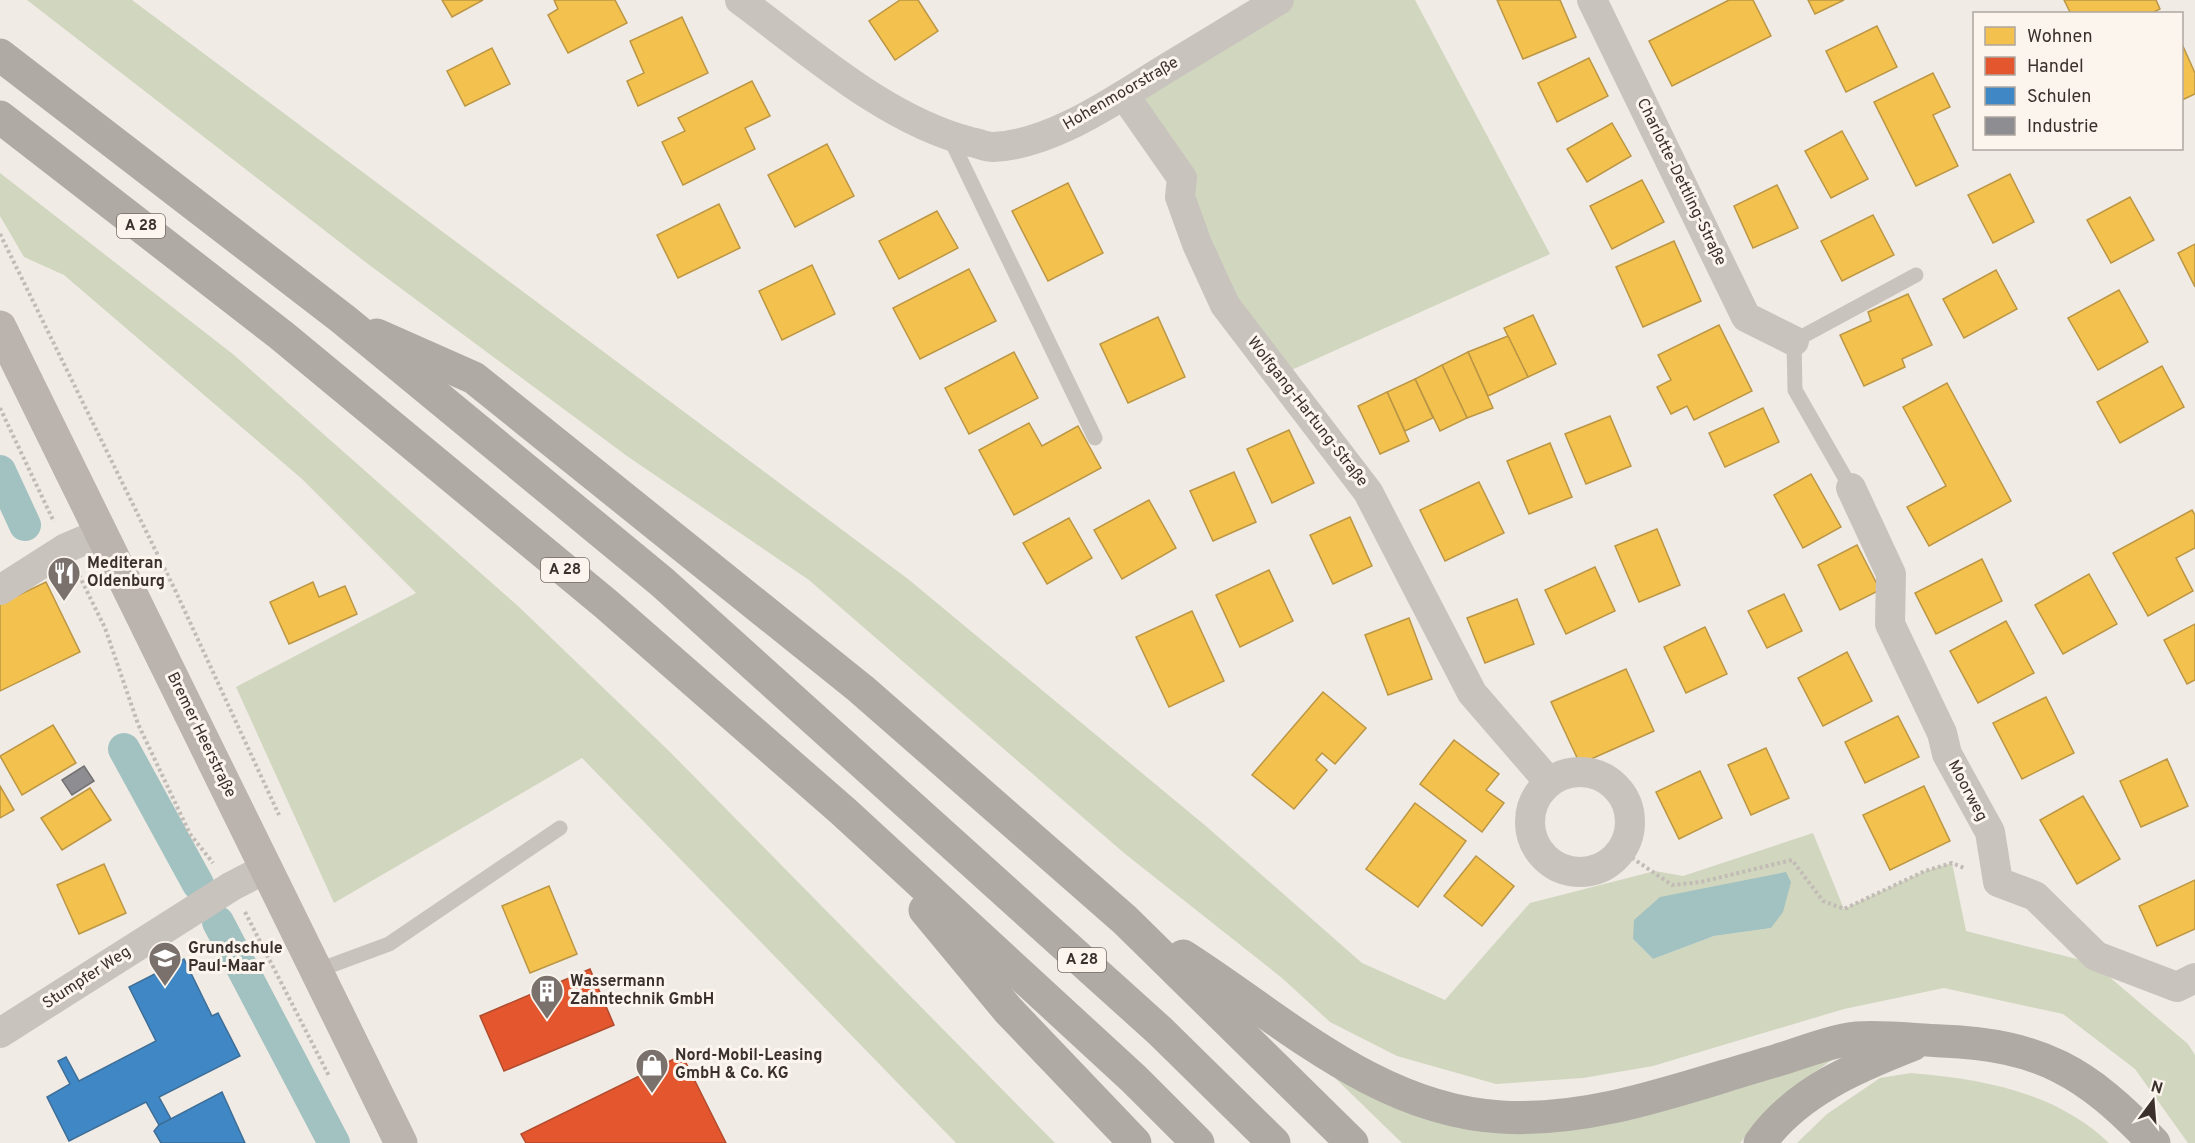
<svg xmlns="http://www.w3.org/2000/svg" width="2195" height="1143" viewBox="0 0 2195 1143" font-family="Overpass,sans-serif">
<style>
.green{fill:#d1d6bf;fill-rule:evenodd}
.water{fill:#a1c2c1}
.homes{fill:#f2c14e;stroke:#bb9644;stroke-width:1.5}
.shops{fill:#e4572e;stroke:#b14b2d;stroke-width:1.5}
.schools{fill:#3f88c5;stroke:#3e6e97;stroke-width:1.5}
.industry{fill:#8d8d92;stroke:#747173;stroke-width:1.5}
.lines{fill:none;stroke-linecap:round;stroke-linejoin:round}
.canal{stroke:#a1c2c1;stroke-width:32}
.path{stroke:#c2bbb6;stroke-width:4;stroke-dasharray:3 3;stroke-linecap:butt}
.lane{stroke:#c9c3be;stroke-width:15}
.street{stroke:#c9c3be;stroke-width:30}
.secondary{stroke:#bab3ae;stroke-width:33}
.highway{stroke:#afaaa4;stroke-width:33}
.labels{text-anchor:middle;dominant-baseline:central;stroke-width:6;stroke-linejoin:round;paint-order:stroke}
.shield{fill:#fbf5ee;stroke:#756b66;stroke-width:1.5}
.shield-label{font-size:15px;font-weight:bold;fill:#3b302b}
.street-label{font-size:16px;fill:#3b302b;stroke:#fbf5ee}
.poi-label{font-size:16px;font-weight:bold;fill:#3b302b;stroke:#fbf5ee;text-anchor:start}
</style>
<rect width="100%" height="100%" fill="#f0ebe5"/>
<!-- green -->
<g class="green">
<path d="M27 0H132L908 579 1207 827 1362 963 1445 1000 1530 903 1655 871 1683 876 1813 833 1844 909 1925 871 1952 863 1966 931 2093 963 2188 1044 2195 1055V1143H2188L2135 1069 2063 1014 1944 988 1844 1009 1653 1066 1583 1078 1496 1084 1397 1056 1330 1022 1282 978 1124 853 809 580 627 456 368 264ZM1771 928 1714 936 1653 959 1633 939Z"/>
<path d="M1279 0H1415L1550 254 1278 376 1124 95Z"/>
<path d="M0 173 234 355 519 607 669 751 1055 1143H956L582 758 334 903 236 687 416 593 302 479 64 275 24 257 0 216Z"/>
<path d="M1836 1057 1780 1097 1740 1143H1402L1334 1077 1541 1125Z"/>
<path d="M1911 1073C1982 1079 2056 1092 2109 1143H1797L1827 1114 1880 1078Z"/>
</g>
<!-- water -->
<path class="water" d="M1786 872 1791 882 1783 912 1771 928 1714 936 1653 959 1633 939 1634 920 1660 897Z"/>
<!-- homes -->
<g class="homes">
<path d="M442 0H483L452 17Z"/>
<path d="M554 0H615L627 23 568 53 548 15 558 9Z"/>
<path d="M900 0H918L938 31 895 60 869 21Z"/>
<path d="M1497 0H1560L1576 37 1523 59Z"/>
<path d="M1729 0H1753L1771 36 1672 86 1649 41Z"/>
<path d="M1808 0H1844L1815 14Z"/>
<path d="M2064 0H2156L2160 9 2150 14H2071Z"/>
<path d="M682 17 708 73 638 106 627 81 644 73 630 41Z"/>
<path d="M1877 26 1897 67 1846 92 1826 51Z"/>
<path d="M2182 44 2195 73V94L2182 100Z"/>
<path d="M492 48 510 84 465 106 447 71Z"/>
<path d="M1589 58 1608 96 1557 122 1538 83Z"/>
<path d="M1933 73 1950 107 1933 115 1958 166 1916 186 1874 102Z"/>
<path d="M752 81 770 116 745 128 755 149 683 185 662 142 685 131 678 118Z"/>
<path d="M1612 123 1631 156 1587 182 1567 149Z"/>
<path d="M1842 131 1868 179 1831 198 1805 151Z"/>
<path d="M827 144 854 196 795 227 768 175Z"/>
<path d="M2010 174 2034 222 1993 243 1968 195Z"/>
<path d="M1642 180 1664 222 1612 249 1590 206Z"/>
<path d="M1068 183 1103 253 1048 281 1012 211Z"/>
<path d="M1777 185 1798 228 1753 248 1734 206Z"/>
<path d="M2130 197 2154 240 2111 263 2087 220Z"/>
<path d="M719 204 740 248 678 278 657 235Z"/>
<path d="M937 211 958 248 899 279 879 241Z"/>
<path d="M1873 215 1894 255 1842 281 1821 241Z"/>
<path d="M1674 241 1701 301 1643 327 1616 267Z"/>
<path d="M2195 244V287L2178 253Z"/>
<path d="M812 265 835 314 782 340 759 291Z"/>
<path d="M969 269 996 321 920 359 893 308Z"/>
<path d="M1996 270 2017 309 1964 338 1943 299Z"/>
<path d="M2119 290 2148 342 2098 370 2068 318Z"/>
<path d="M1908 294 1932 345 1902 359 1905 367 1864 386 1840 335 1871 321 1868 312Z"/>
<path d="M1533 315 1556 364 1528 377 1504 328Z"/>
<path d="M1158 317 1185 377 1128 403 1100 344Z"/>
<path d="M1719 325 1752 391 1694 420 1687 406 1671 414 1657 387 1671 380 1658 355Z"/>
<path d="M1508 336 1528 377 1488 396 1468 352Z"/>
<path d="M1014 352 1038 398 969 434 945 388Z"/>
<path d="M1468 352 1493 408 1467 418 1442 365Z"/>
<path d="M1442 365 1467 418 1440 431 1415 379Z"/>
<path d="M2162 366 2184 407 2120 443 2097 402Z"/>
<path d="M1415 379 1433 418 1405 431 1387 392Z"/>
<path d="M1947 383 2011 501 1929 546 1907 507 1946 486 1903 407Z"/>
<path d="M1387 392 1409 441 1380 454 1358 406Z"/>
<path d="M1763 408 1779 442 1725 467 1709 433Z"/>
<path d="M1610 416 1631 466 1586 484 1565 434Z"/>
<path d="M1029 423 1042 446 1078 426 1101 468 1014 515 979 450Z"/>
<path d="M1289 430 1314 483 1272 503 1247 449Z"/>
<path d="M1550 443 1572 497 1529 514 1507 461Z"/>
<path d="M1234 472 1256 522 1213 541 1190 491Z"/>
<path d="M1811 474 1841 527 1803 548 1774 495Z"/>
<path d="M1479 482 1504 533 1445 561 1420 510Z"/>
<path d="M1149 500 1176 548 1122 579 1094 530Z"/>
<path d="M2192 510 2195 515V548L2176 558 2193 591 2148 616 2113 553Z"/>
<path d="M1350 517 1372 566 1333 584 1310 535Z"/>
<path d="M1069 518 1092 558 1047 584 1023 543Z"/>
<path d="M1657 529 1680 585 1639 602 1615 546Z"/>
<path d="M1857 545 1880 590 1840 610 1818 565Z"/>
<path d="M1982 559 2002 601 1936 634 1915 593Z"/>
<path d="M1595 567 1615 611 1566 634 1545 590Z"/>
<path d="M1269 570 1293 621 1240 647 1216 595Z"/>
<path d="M2089 574 2117 624 2063 654 2035 605Z"/>
<path d="M46 582 80 652 0 691V604Z"/>
<path d="M313 582 319 597 345 586 357 614 289 644 270 602Z"/>
<path d="M1784 594 1802 631 1767 648 1748 611Z"/>
<path d="M1517 599 1534 644 1485 663 1467 618Z"/>
<path d="M1192 611 1224 681 1169 707 1136 637Z"/>
<path d="M1409 618 1432 679 1388 695 1365 635Z"/>
<path d="M2006 621 2034 673 1978 703 1950 651Z"/>
<path d="M2195 624V680L2187 684 2164 640Z"/>
<path d="M1705 627 1727 674 1686 693 1664 647Z"/>
<path d="M1847 652 1872 701 1823 726 1798 678Z"/>
<path d="M1626 669 1654 731 1580 764 1551 702Z"/>
<path d="M1323 692 1366 728 1335 764 1322 753 1316 760 1327 770 1294 809 1252 775Z"/>
<path d="M2046 697 2074 753 2022 779 1993 723Z"/>
<path d="M1898 716 1919 757 1865 783 1845 742Z"/>
<path d="M53 725 76 763 22 795 0 756Z"/>
<path d="M1454 740 1499 774 1486 790 1504 803 1482 832 1420 784Z"/>
<path d="M1766 748 1789 798 1751 815 1728 765Z"/>
<path d="M2167 759 2188 806 2141 827 2120 781Z"/>
<path d="M1700 771 1722 818 1679 839 1656 792Z"/>
<path d="M0 786 14 810 0 818Z"/>
<path d="M1924 786 1950 841 1890 870 1863 815Z"/>
<path d="M90 788 111 820 62 850 41 818Z"/>
<path d="M2083 796 2120 859 2077 884 2040 820Z"/>
<path d="M1415 803 1466 841 1418 907 1366 869Z"/>
<path d="M1476 856 1514 886 1482 926 1444 896Z"/>
<path d="M104 864 126 913 79 934 57 885Z"/>
<path d="M2195 880V929L2157 946 2139 906Z"/>
<path d="M549 886 577 954 530 973 502 906Z"/>
</g>
<!-- shops -->
<g class="shops">
<path d="M590 969 614 1025 504 1071 480 1016Z"/>
<path d="M682 1055 726 1143H526L521 1134Z"/>
</g>
<!-- schools -->
<g class="schools">
<path d="M184 959 212 1016 218 1013 240 1056 159 1097 171 1119 159 1125 146 1102 69 1141 47 1097 70 1084 58 1061 66 1057 79 1081 156 1041 129 987Z"/>
<path d="M222 1092 245 1143H161L154 1131 159 1125Z"/>
</g>
<!-- industry -->
<path class="industry" d="M84 766 94 781 72 795 62 780Z"/>
<g class="lines">
<!-- canal -->
<g class="canal">
<path d="M0 471 25 525"/>
<path d="M124 749 198 884"/>
<path d="M218 922 334 1143"/>
</g>
<!-- path -->
<g class="path">
<path d="M0 234 176 592 279 815"/>
<path d="M0 408 54 522"/>
<path d="M79 575 105 628 138 724 190 834 213 863"/>
<path d="M1622 851 1672 885 1701 882 1792 860 1823 901 1844 909 1925 871 1952 863 1964 868"/>
<path d="M245 912 329 1076"/>
</g>
<!-- lane -->
<g class="lane">
<path d="M949 136 1095 438"/>
<path d="M1851 488 1795 390 1794 341 1916 275"/>
<path d="M316 971 389 944 560 828"/>
</g>
<!-- street -->
<g class="street">
<path d="M740 0C809 51 887 121 971 142 978 143 986 147 993 147 1051 145 1115 100 1162 71 1201 47 1240 24 1279 0"/>
<path d="M1592 0 1746 317 1794 341"/>
<path d="M1124 95 1182 178 1180 197 1197 244 1225 305 1368 492 1472 693 1549 782"/>
<path d="M1851 488 1891 574 1890 624 1942 733 1947 754 1990 832 1998 882 2035 896 2096 956 2177 987 2195 978"/>
<path d="M0 590 66 548 101 533"/>
<circle cx="1580" cy="822" r="50"/>
<path d="M0 1033 232 886 267 868"/>
</g>
<!-- secondary -->
<path class="secondary" d="M0 327 401 1143"/>
<!-- highway -->
<g class="highway">
<path d="M0 55 343 319 662 582 1160 1031 1274 1143"/>
<path d="M0 117 281 335 606 604 844 812 1134 1079 1198 1143"/>
<path d="M377 335 474 378 861 689 1125 920 1352 1143"/>
<path d="M925 910 1008 1010 1135 1143"/>
<path d="M1183 956C1282 1019 1377 1110 1501 1117 1594 1123 1687 1086 1775 1061 1801 1053 1830 1041 1857 1038 1884 1036 1915 1040 1942 1041 2041 1045 2087 1072 2154 1143"/>
<path d="M1760 1143C1796 1092 1856 1067 1912 1045"/>
</g>
</g>
<!-- icons -->
<defs>
<symbol id="restaurant-pin" viewBox="-11 -11 22 30"><path d="M0 17L-7.5 6A9.5 9.5 0 1 1 7.5 6Z" fill="#7a716c" stroke="#fbf5ee"/><path d="M-5-6h1v4h1v-4h1v4h1v-4h1v5L-1.5 .5V6h-2V.5L-5-1ZM5-6V6H3V1.5H1.5Q1.5-4 5-6Z" fill="#fff"/></symbol>
<symbol id="school-pin" viewBox="-11 -11 22 30"><path d="M0 17L-7.5 6A9.5 9.5 0 1 1 7.5 6Z" fill="#7a716c" stroke="#fbf5ee"/><path d="M0-5L7-2L0 1L-7-2ZM-4 1L0 2.5L4 1V4Q0 6-4 4Z" fill="#fff"/></symbol>
<symbol id="building-pin" viewBox="-11 -11 22 30"><path d="M0 17L-7.5 6A9.5 9.5 0 1 1 7.5 6Z" fill="#7a716c" stroke="#fbf5ee"/><path d="M-4-6H4V6H1V3H-1V6H-4ZM-2.5-4.3h1.7v1.8h-1.7ZM.8-4.3h1.7v1.8H.8ZM-2.5-1h1.7V.8h-1.7ZM.8-1h1.7V.8H.8Z" fill="#fff"/></symbol>
<symbol id="shop-pin" viewBox="-11 -11 22 30"><path d="M0 17L-7.5 6A9.5 9.5 0 1 1 7.5 6Z" fill="#7a716c" stroke="#fbf5ee"/><path d="M-5-2.5h2.3a2.7 3.5 0 0 1 5.4 0H5L5.5 6h-11ZM-1.5-2.5h3a1.5 2.3 0 0 0-3 0Z" fill="#fff"/></symbol>
</defs>
<g fill-rule="evenodd">
<use href="#restaurant-pin" x="45" y="554" width="38" height="52"/>
<use href="#school-pin" x="146" y="939" width="38" height="52"/>
<use href="#building-pin" x="528" y="972" width="38" height="52"/>
<use href="#shop-pin" x="633" y="1046" width="38" height="52"/>
</g>
<g class="labels">
<!-- shield labels -->
<g class="shield">
<rect x="117" y="214" width="48" height="24" rx="4.5"/>
<rect x="541" y="558" width="48" height="24" rx="4.5"/>
<rect x="1058" y="948" width="48" height="24" rx="4.5"/>
</g>
<g class="shield-label">
<text x="141" y="226">A 28</text>
<text x="565" y="570">A 28</text>
<text x="1082" y="960">A 28</text>
</g>
<!-- street labels -->
<g class="street-label">
<text transform="translate(1121 94) rotate(-30)">Hohenmoorstraße</text>
<text transform="translate(1681 182) rotate(64)">Charlotte-Dettling-Straße</text>
<text transform="translate(1307 412) rotate(52)">Wolfgang-Hartung-Straße</text>
<text transform="translate(201 735) rotate(64)">Bremer Heerstraße</text>
<text transform="translate(1967 791) rotate(62)">Moorweg</text>
<text transform="translate(87 978) rotate(-33)">Stumpfer Weg</text>
</g>
<!-- poi labels -->
<g class="poi-label">
<text x="87" y="564">Mediteran<tspan x="87" dy="18">Oldenburg</tspan></text>
<text x="188" y="949">Grundschule<tspan x="188" dy="18">Paul-Maar</tspan></text>
<text x="570" y="982">Wassermann<tspan x="570" dy="18">Zahntechnik GmbH</tspan></text>
<text x="675" y="1056">Nord-Mobil-Leasing<tspan x="675" dy="18">GmbH &amp; Co. KG</tspan></text>
</g>
</g>
<!-- legend -->
<rect x="1973" y="12" width="210" height="138" fill="#fbf5ee" stroke="#aea6a0" stroke-width="1.5"/>
<rect x="1985" y="27" width="30" height="18" fill="#f2c14e" stroke="#aea6a0" stroke-width="1.5"/>
<text x="2027" y="42" font-size="18" fill="#3b302b">Wohnen</text>
<rect x="1985" y="57" width="30" height="18" fill="#e4572e" stroke="#aea6a0" stroke-width="1.5"/>
<text x="2027" y="72" font-size="18" fill="#3b302b">Handel</text>
<rect x="1985" y="87" width="30" height="18" fill="#3f88c5" stroke="#aea6a0" stroke-width="1.5"/>
<text x="2027" y="102" font-size="18" fill="#3b302b">Schulen</text>
<rect x="1985" y="117" width="30" height="18" fill="#8d8d92" stroke="#aea6a0" stroke-width="1.5"/>
<text x="2027" y="132" font-size="18" fill="#3b302b">Industrie</text>
<!-- north arrow -->
<g transform="translate(2153 1101) rotate(16)" stroke="#fbf5ee" stroke-width="4.5" paint-order="stroke">
<path d="M0-4.5L10 22L0 15L-10 22Z" fill="#3b302b"/>
<text y="-9" font-size="16" font-weight="bold" text-anchor="middle" fill="#3b302b">N</text>
</g>
</svg>
